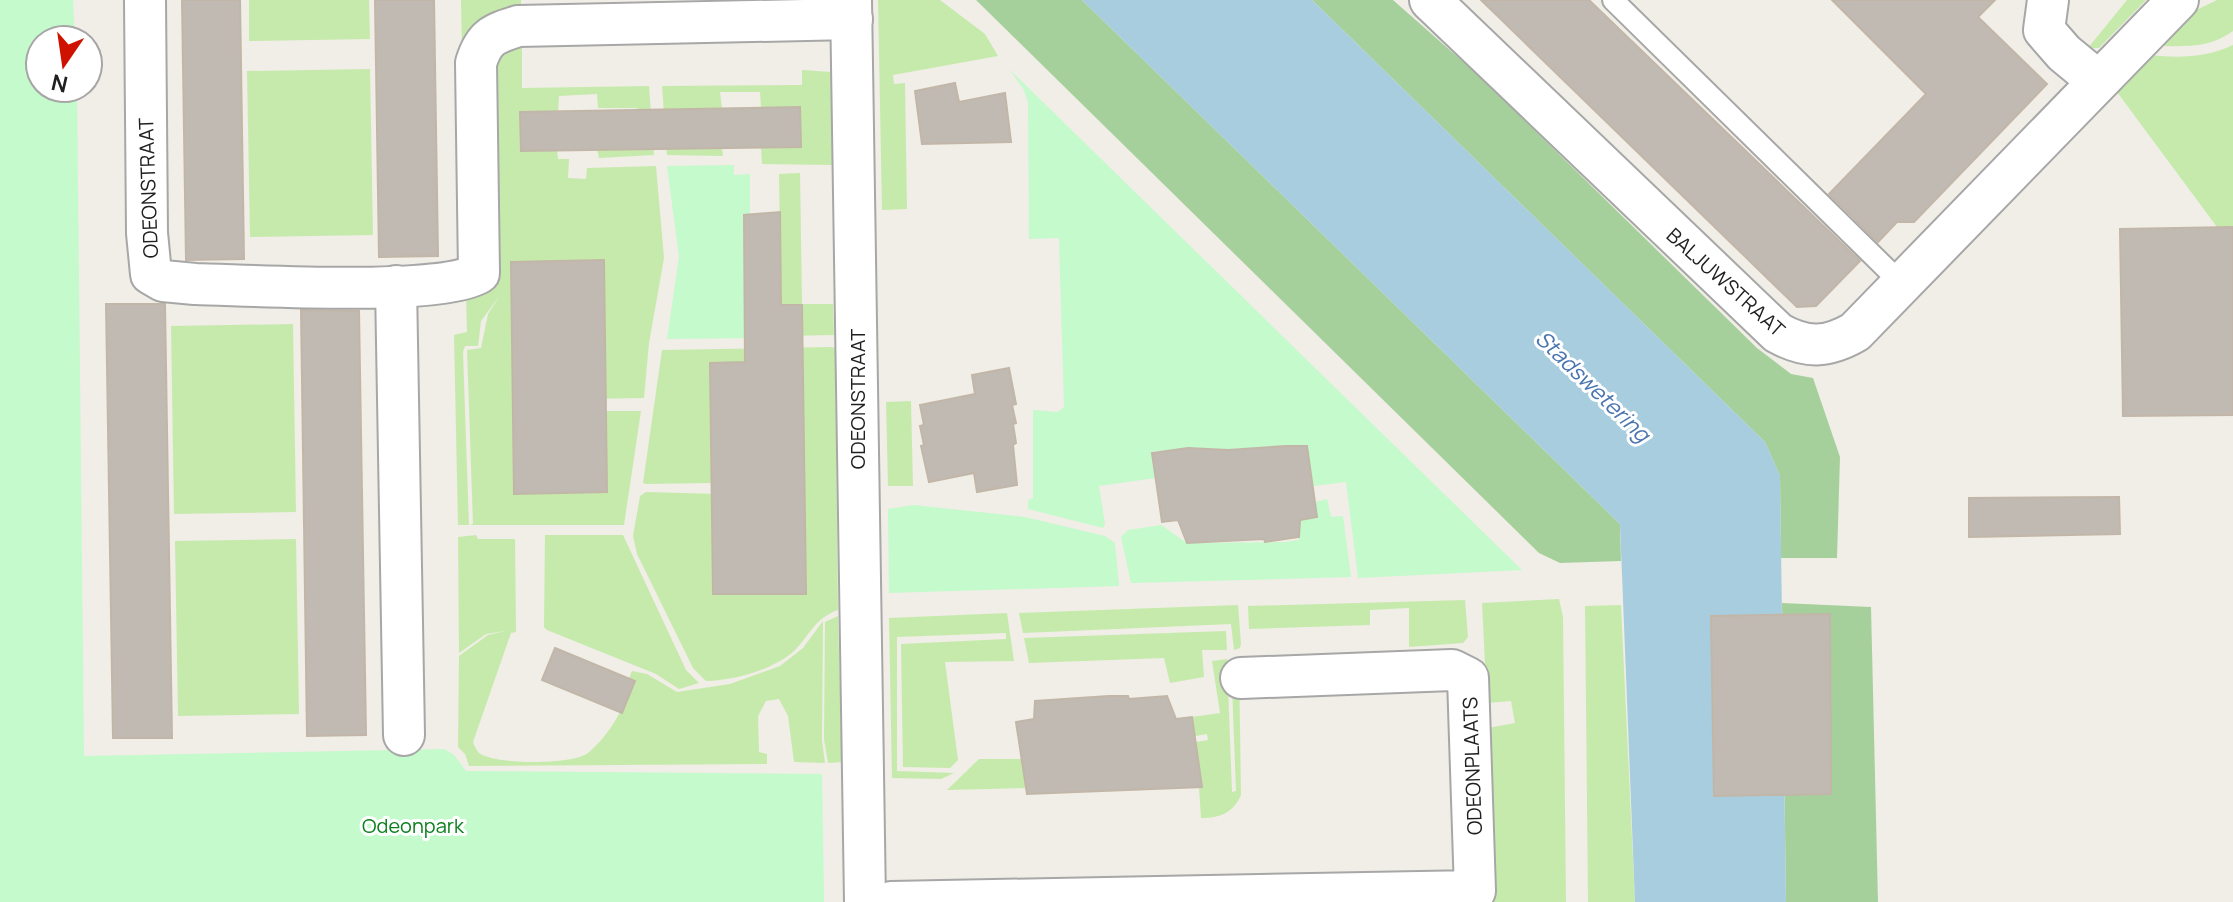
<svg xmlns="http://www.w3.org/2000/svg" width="2233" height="902" viewBox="0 0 2233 902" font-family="Manrope,sans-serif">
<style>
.grass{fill:#c6eaac;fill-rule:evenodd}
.forest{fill:#a6d09b}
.park{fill:#c4facc}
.water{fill:#a7cdde}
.building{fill:#c1bab2;stroke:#c2b6a8;stroke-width:2}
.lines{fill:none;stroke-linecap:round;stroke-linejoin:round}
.lane-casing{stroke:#a7a7a7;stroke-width:24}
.street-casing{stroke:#a7a7a7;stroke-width:44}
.lane{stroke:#fff;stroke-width:20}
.street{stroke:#fff;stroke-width:40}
.labels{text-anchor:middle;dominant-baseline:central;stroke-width:6;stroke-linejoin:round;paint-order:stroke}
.street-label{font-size:20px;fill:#202020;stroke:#fff}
.park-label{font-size:20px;fill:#0c801f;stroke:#fff}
.water-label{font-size:22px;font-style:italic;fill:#4b75b0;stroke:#fff}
</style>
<rect width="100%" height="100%" fill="#f0eee6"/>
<!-- grass -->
<g class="grass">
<path d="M249 0H369L370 39 249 41Z"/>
<path d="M461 0H521V14L462 51Z"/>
<path d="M878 0H940L985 34 998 56 893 75 894 84 905 83 907 209 882 210Z"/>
<path d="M2127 0H2146L2099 48H2088Z"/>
<path d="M2217 0H2233V31C2209 49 2183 46 2154 46L2186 15Z"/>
<path d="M522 43V88L649 86 654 155 599 158 597 150 637 149V108H598L597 94 559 96 558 111 520 112 521 151 557 150 558 159H569L568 178 586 179 587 168 656 166 664 258 649 343 644 398 586 399 604 260 511 262 514 493 607 492 606 411H641L624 525H458L454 335 467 332 466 294 495 59 503 50ZM500 295 488 314 481 348 467 350 473 524 469 525 463 352 465 346H478L481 321Z"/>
<path d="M2233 45V227H2217L2117 92 1975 239 1971 233 2144 54C2175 59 2205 58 2233 45Z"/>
<path d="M370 69 373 235 250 237 247 71Z"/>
<path d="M802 70 831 72 832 165 762 164 761 148 801 147 800 108H761L760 92H720L722 109 684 149 722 148 723 156 667 155 662 86 802 85Z"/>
<path d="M800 173 802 304H833L834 335 782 336 802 325 801 305H781L779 174Z"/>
<path d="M293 324 296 512 174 514 171 326Z"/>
<path d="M831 347 835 348 838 610C815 618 810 635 794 651 773 670 733 681 706 681L693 668 637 554 633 536 640 496 646 492 718 494 712 517 713 594 806 593 803 361 710 363 711 483 646 484 643 483 662 350Z"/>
<path d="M911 401 913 486H888L886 402Z"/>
<path d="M476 535 478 539H515L516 632 511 633 473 742C474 745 477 751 479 753 495 765 573 765 588 753 610 735 624 707 635 681L629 678 632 671 647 674 677 692 730 684 780 666 803 648 823 621 822 740 825 763 794 762 788 716 779 699 766 701 758 716 759 752 767 754V764L469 766 465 754 458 747 459 656 488 635 505 631 486 634 459 653 458 537Z"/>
<path d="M545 535H623L686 670 699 683 679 689 656 674 547 630 544 627Z"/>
<path d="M296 539 299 714 178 716 175 541Z"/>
<path d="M1559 599 1563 617 1566 902H1491L1488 728 1515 723 1511 701 1487 703 1482 603Z"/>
<path d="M1465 600 1468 637 1463 643 1409 647V608L1370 610V625L1249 629 1248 606Z"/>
<path d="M1238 605 1241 644 1240 648 1234 650 1231 624 1023 633 1019 613Z"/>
<path d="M1621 605 1635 902H1588L1585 606Z"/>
<path d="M1007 613 1014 661 945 662 958 760 950 768 903 767 901 644 1006 639V633L897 637V771L954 773 941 779 892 778 889 618Z"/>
<path d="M838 616 842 762 828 763 824 739 825 622Z"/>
<path d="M1226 631 1227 650H1202L1204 677 1170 683 1164 658 1029 663 1024 638Z"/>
<path d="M1227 659 1232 792 1236 791 1231 659 1239 660 1241 795C1233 813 1220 818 1201 818L1196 742 1208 740 1207 734 1195 736 1192 717 1220 713 1212 661Z"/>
<path d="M979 759H1022L1027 788 947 790Z"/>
</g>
<!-- forest -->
<g class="forest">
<path d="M976 0H1082L1620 524 1621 561 1560 563 1539 553Z"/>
<path d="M1312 0H1393L1477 74 1757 348 1791 374 1813 378 1840 457 1837 558H1781L1780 476 1765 442Z"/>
<path d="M1782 603 1871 607 1878 902H1786Z"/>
</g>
<!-- park -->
<g class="park">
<path d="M0 0H73L75 40H40V88H77L84 756 444 749 454 755 466 771 822 774 824 902H0Z"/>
<path d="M1009 69 1522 570 1358 578 1346 482 1313 486 1305 447 1154 451 1155 478 1099 486 1105 524 1103 528 1028 509V500L1033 498V410L1058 412 1064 407 1059 238 1029 239 1028 102 1024 90Z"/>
<path d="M734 165V175L750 174V214L744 216 754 338 667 339 679 257 667 166Z"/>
<path d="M1327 499 1331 517 1343 516 1351 577 1131 583 1121 537 1128 530 1161 525 1187 543 1285 542 1299 540V520L1317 517 1315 502Z"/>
<path d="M914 505 1025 517 1105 536 1115 543 1119 586 889 593 888 509Z"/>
</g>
<!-- water -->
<path class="water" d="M1082 0H1312L1765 442 1780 476 1786 902H1635L1620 524Z"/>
<!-- building -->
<g class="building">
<path d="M182 0H240L244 259 186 260Z"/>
<path d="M375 0H434L438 256 379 257Z"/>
<path d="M1481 0H1589L1860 261 1816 306 1797 307Z"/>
<path d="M1832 0H1995L1978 17 2047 84 1914 222H1897L1878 242 1829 194 1926 94Z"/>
<path d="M955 83 959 102 1005 93 1011 142 922 144 915 91Z"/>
<path d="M800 107 801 147 521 151 520 112Z"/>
<path d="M780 212 781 305H802L806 594H713L710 363 745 362 744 215Z"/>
<path d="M2233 227V415L2123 416 2120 229Z"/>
<path d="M604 260 607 492 514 494 511 262Z"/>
<path d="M106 304H165L172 738H113Z"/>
<path d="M301 310 359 311 366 735 307 736Z"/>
<path d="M1009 368 1016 404 1012 405 1016 423 1013 424 1016 443 1013 445 1017 485 977 492 974 473 929 482 921 446 924 445 920 426 924 425 920 405 975 394 972 375Z"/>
<path d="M1286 446H1307L1317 517 1300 520 1299 537 1265 542 1264 539 1187 543 1178 520 1162 522 1152 453 1188 448 1228 450Z"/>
<path d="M2119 497 2120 534 1969 537V498Z"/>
<path d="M1830 614 1831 794 1714 796 1711 616Z"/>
<path d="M555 648 635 681 622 713 542 680Z"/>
<path d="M1109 696H1128L1129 699 1167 696 1176 719 1192 717 1202 787 1027 794 1016 722 1034 719 1035 701Z"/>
</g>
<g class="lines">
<defs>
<path id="lane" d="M1613 0 1902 284"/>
<g id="street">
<path d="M145 0 147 233 151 274 163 281 195 284C250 285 441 297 479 273L476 63C484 37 493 34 518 26L852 19"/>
<path d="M851 0 865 902"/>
<path d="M1430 0 1778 333C1807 349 1827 348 1855 332L2178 0"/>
<path d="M2048 0 2044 30 2064 53 2098 81"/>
<path d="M396 286 404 735"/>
<path d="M891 902 1475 891 1468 678 1452 670 1241 678"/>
</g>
</defs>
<!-- lane casing -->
<use href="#lane" class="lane-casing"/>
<!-- street casing -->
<use href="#street" class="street-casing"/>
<!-- lane -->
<use href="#lane" class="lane"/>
<!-- street -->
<use href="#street" class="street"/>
</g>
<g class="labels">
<!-- street labels -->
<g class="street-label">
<text transform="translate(148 188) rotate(-92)">ODEONSTRAAT</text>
<text transform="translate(1726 282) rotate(42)">BALJUWSTRAAT</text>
<text transform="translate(857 399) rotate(-90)">ODEONSTRAAT</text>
<text transform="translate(1472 766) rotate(-92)">ODEONPLAATS</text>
</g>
<!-- park labels -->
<g class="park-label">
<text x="413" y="825">Odeonpark</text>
</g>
<!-- water labels -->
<g class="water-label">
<text transform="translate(1593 386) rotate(44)">Stadswetering</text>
</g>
</g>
<!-- north arrow -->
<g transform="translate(64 64) rotate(193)"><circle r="38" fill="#ffffff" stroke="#a6a6a6" stroke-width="2"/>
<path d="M0-6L14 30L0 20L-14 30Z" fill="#cf1100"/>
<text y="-12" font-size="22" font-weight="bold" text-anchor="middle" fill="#202020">N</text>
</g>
</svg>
